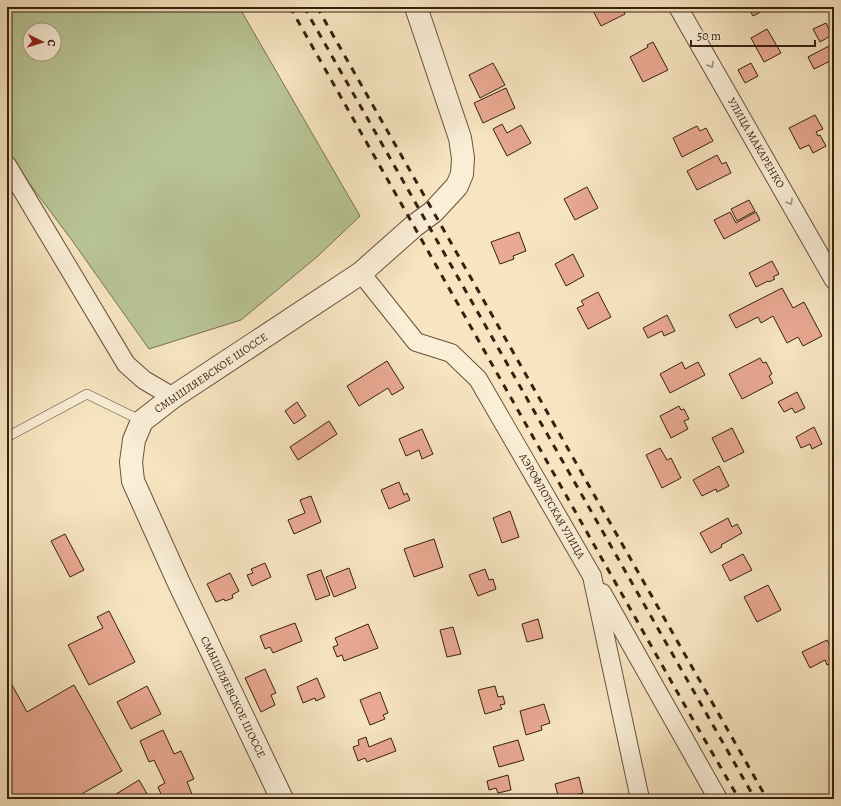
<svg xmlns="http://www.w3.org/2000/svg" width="841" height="806" viewBox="0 0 841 806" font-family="Alegreya,serif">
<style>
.green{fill:#b9c596;stroke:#787252;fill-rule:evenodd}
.building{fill:#e9a993;stroke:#37200f}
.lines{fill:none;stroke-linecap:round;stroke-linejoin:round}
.service-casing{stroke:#67513c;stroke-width:10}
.minor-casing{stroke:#67513c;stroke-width:20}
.tertiary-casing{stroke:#67513c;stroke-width:24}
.service{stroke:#faeed7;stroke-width:9}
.minor{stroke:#faeed7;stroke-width:18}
.tertiary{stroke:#faeed7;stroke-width:22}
.rail{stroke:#37200f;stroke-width:3;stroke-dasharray:7 7;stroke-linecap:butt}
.oneway{stroke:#a2917d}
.labels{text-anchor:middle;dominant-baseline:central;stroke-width:3.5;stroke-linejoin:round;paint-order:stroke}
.street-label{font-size:11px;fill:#37200f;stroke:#faeed7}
</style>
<rect width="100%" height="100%" fill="#f7e5c1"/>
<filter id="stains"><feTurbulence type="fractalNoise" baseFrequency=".005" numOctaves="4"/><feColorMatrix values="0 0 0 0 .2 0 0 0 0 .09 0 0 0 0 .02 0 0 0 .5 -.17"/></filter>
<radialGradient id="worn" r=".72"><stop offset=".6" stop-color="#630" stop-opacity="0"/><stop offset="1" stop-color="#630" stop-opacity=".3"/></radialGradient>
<!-- green -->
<path class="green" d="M7 7H239L360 216 318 256 241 320 149 349 71 239 17 167 7 148ZM30 30H54V54H30Z"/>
<!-- building -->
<g class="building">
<path d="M457 7H477L468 11 466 8 459 11Z"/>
<path d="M591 7H622L625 14 601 26Z"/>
<path d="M748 7H770L753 16Z"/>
<path d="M826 23 832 35 820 42 813 29Z"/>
<path d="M767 29 781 53 764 62 751 38Z"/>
<path d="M653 42 668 70 643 82 630 57 648 47 647 45Z"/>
<path d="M829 46 834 56V59L814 69 808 57Z"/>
<path d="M493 63 505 85 480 98 469 75Z"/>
<path d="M751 63 758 76 745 83 738 70Z"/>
<path d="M506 88 515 108 483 123 474 103Z"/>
<path d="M815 115 823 129 816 132 818 136 820 135 826 146 813 153 809 145 800 149 789 128Z"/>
<path d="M502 124 507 133 521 125 531 143 507 156 493 129Z"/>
<path d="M697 126 700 131 706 128 713 141 682 157 673 138Z"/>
<path d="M717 155 722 164 726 162 731 173 697 190 687 171Z"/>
<path d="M587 187 598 208 575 220 564 199Z"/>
<path d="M749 200 755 211 737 221 731 209Z"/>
<path d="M730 212 736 223 756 212 760 220 724 239 714 220Z"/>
<path d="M519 232 526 251 513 256 514 259 500 264 491 242Z"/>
<path d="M573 254 584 276 566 286 555 264Z"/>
<path d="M772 261 779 274 773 277 775 279 769 282 768 281 756 287 749 273Z"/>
<path d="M782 288 793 308 804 302 822 336 803 346 798 337 787 343 773 316 761 323 758 317 736 328 729 315Z"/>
<path d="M598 292 611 317 588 329 577 308 584 305 581 301Z"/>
<path d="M667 315 675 331 664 336 662 331 648 338 643 328Z"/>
<path d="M760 358 763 363 766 362 772 374 769 376 773 383 742 399 729 374Z"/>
<path d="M387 361 404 388 392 395 388 388 359 406 347 386Z"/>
<path d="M682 362 685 369 698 362 705 375 670 393 660 374Z"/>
<path d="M797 392 805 408 795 413 792 408 784 412 778 402Z"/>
<path d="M297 402 306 416 294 424 285 411Z"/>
<path d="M679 406 681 410 684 409 689 419 684 421 688 429 671 438 660 416Z"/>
<path d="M329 421 337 434 298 460 290 447Z"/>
<path d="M814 427 822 444 812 449 810 444 801 448 796 437Z"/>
<path d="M732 428 744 452 724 462 712 438Z"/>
<path d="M422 429 433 454 422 459 419 450 406 456 399 439Z"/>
<path d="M660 448 667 460 671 458 681 478 662 488 646 455Z"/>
<path d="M719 466 729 486 717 492 716 489 702 496 693 480Z"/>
<path d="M399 482 404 495 407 493 410 500 389 509 381 490Z"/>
<path d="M311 496 321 522 294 534 288 520 305 513 300 500Z"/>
<path d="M510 511 519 537 502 543 493 518Z"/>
<path d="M728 518 732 527 737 524 742 533 721 545 722 547 711 553 700 533Z"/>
<path d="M65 534 84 570 70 577 51 541Z"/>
<path d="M434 539 443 567 414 577 404 549Z"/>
<path d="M743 554 752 570 730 581 722 565Z"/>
<path d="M265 563 271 577 252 586 247 575 253 573 251 569Z"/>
<path d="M349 568 356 588 334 597 326 577Z"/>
<path d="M485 569 489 580 493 579 496 589 478 596 469 575Z"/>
<path d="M321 570 330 595 316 600 307 575Z"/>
<path d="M230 573 239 591 232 595 233 598 225 601 224 599 216 602 207 584Z"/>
<path d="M768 585 781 610 757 622 744 597Z"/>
<path d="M109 611 135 662 89 685 68 645 103 628 97 617Z"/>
<path d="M538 619 543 638 527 642 522 624Z"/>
<path d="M295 623 302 641 273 653 270 647 265 649 260 636Z"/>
<path d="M368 624 378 648 344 661 342 655 337 657 333 647 338 645 335 638Z"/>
<path d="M453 627 461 654 447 657 440 630Z"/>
<path d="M827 640 834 654V662L827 665 825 660 810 668 802 652Z"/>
<path d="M265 669 276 693 271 695 275 705 261 712 245 678Z"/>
<path d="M7 676 27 712 74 685 122 771 73 799H7Z"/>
<path d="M317 678 325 697 316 701 315 698 303 703 297 687Z"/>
<path d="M147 686 161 714 131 729 117 702Z"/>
<path d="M495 686 498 697 503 696 505 704 500 705 502 709 485 714 478 690Z"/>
<path d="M380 692 388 713 383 715 385 719 370 725 360 700Z"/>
<path d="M544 704 550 723 541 726 542 730 526 735 520 711Z"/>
<path d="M163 730 174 754 181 751 194 779 187 782 194 799H163L158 787 165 783 154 760 149 762 140 741Z"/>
<path d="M366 737 369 747 391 738 396 751 367 762 365 758 358 761 353 747 359 745 358 740Z"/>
<path d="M518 740 524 760 499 767 493 747Z"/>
<path d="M508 775 511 790 498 793 496 788 489 790 487 781Z"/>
<path d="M579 777 583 793 559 799 555 784Z"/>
<path d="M139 780 150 799H108Z"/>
</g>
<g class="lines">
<defs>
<path id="service" d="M7 437 87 394 142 421"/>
<g id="minor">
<path d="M678 7 834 280"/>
<path d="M7 165 126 364 144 380 173 397"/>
<path d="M361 273 416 342 451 353 478 379 592 576 640 799"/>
<path d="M602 593 718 799"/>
</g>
<path id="tertiary" d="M282 799 178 581 133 481 131 462 134 440 142 421 173 397 361 273 414 226 433 212 457 186 462 174 463 158 460 138 416 7"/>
</defs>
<!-- service casing -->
<use href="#service" class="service-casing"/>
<!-- minor casing -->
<use href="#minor" class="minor-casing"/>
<!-- tertiary casing -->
<use href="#tertiary" class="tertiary-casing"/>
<!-- service -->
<use href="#service" class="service"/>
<!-- minor -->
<use href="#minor" class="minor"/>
<!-- tertiary -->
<use href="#tertiary" class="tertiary"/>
<!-- rail -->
<g class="rail">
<path d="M290 7 688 711 739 799"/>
<path d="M304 7 755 799"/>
<path d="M317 7 767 799"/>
</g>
</g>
<!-- one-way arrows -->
<defs><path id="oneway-chevron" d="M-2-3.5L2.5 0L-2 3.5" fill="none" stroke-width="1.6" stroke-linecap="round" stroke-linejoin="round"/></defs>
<g class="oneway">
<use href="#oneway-chevron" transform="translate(711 65) rotate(60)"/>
<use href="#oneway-chevron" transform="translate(790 202) rotate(60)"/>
</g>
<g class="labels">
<!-- street labels -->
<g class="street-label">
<text transform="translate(756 143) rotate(60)">УЛИЦА МАКАРЕНКО</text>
<text transform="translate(211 373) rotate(-34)">СМЫШЛЯЕВСКОЕ ШОССЕ</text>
<text transform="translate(552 506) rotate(60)">АЭРОФЛОТСКАЯ УЛИЦА</text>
<text transform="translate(233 697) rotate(64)">СМЫШЛЯЕВСКОЕ ШОССЕ</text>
</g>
</g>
<!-- margin -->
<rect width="841" height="806" fill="none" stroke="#f7e5c1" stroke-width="24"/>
<rect x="8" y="8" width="825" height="790" fill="none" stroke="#37200f" stroke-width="2"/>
<rect x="12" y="12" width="817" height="782" fill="none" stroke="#37200f"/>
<!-- north arrow -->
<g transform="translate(42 42) rotate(95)"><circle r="19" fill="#faeed7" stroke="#ac9c87"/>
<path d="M0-3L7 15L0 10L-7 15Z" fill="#8f2418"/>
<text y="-6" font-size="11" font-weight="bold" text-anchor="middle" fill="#37200f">С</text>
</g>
<!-- scale -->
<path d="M691 40v6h124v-6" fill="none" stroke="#37200f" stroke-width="2"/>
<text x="697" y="40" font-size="12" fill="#37200f" stroke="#faeed7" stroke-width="3" paint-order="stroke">50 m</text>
<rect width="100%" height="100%" filter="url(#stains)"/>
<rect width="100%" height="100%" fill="url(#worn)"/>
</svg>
